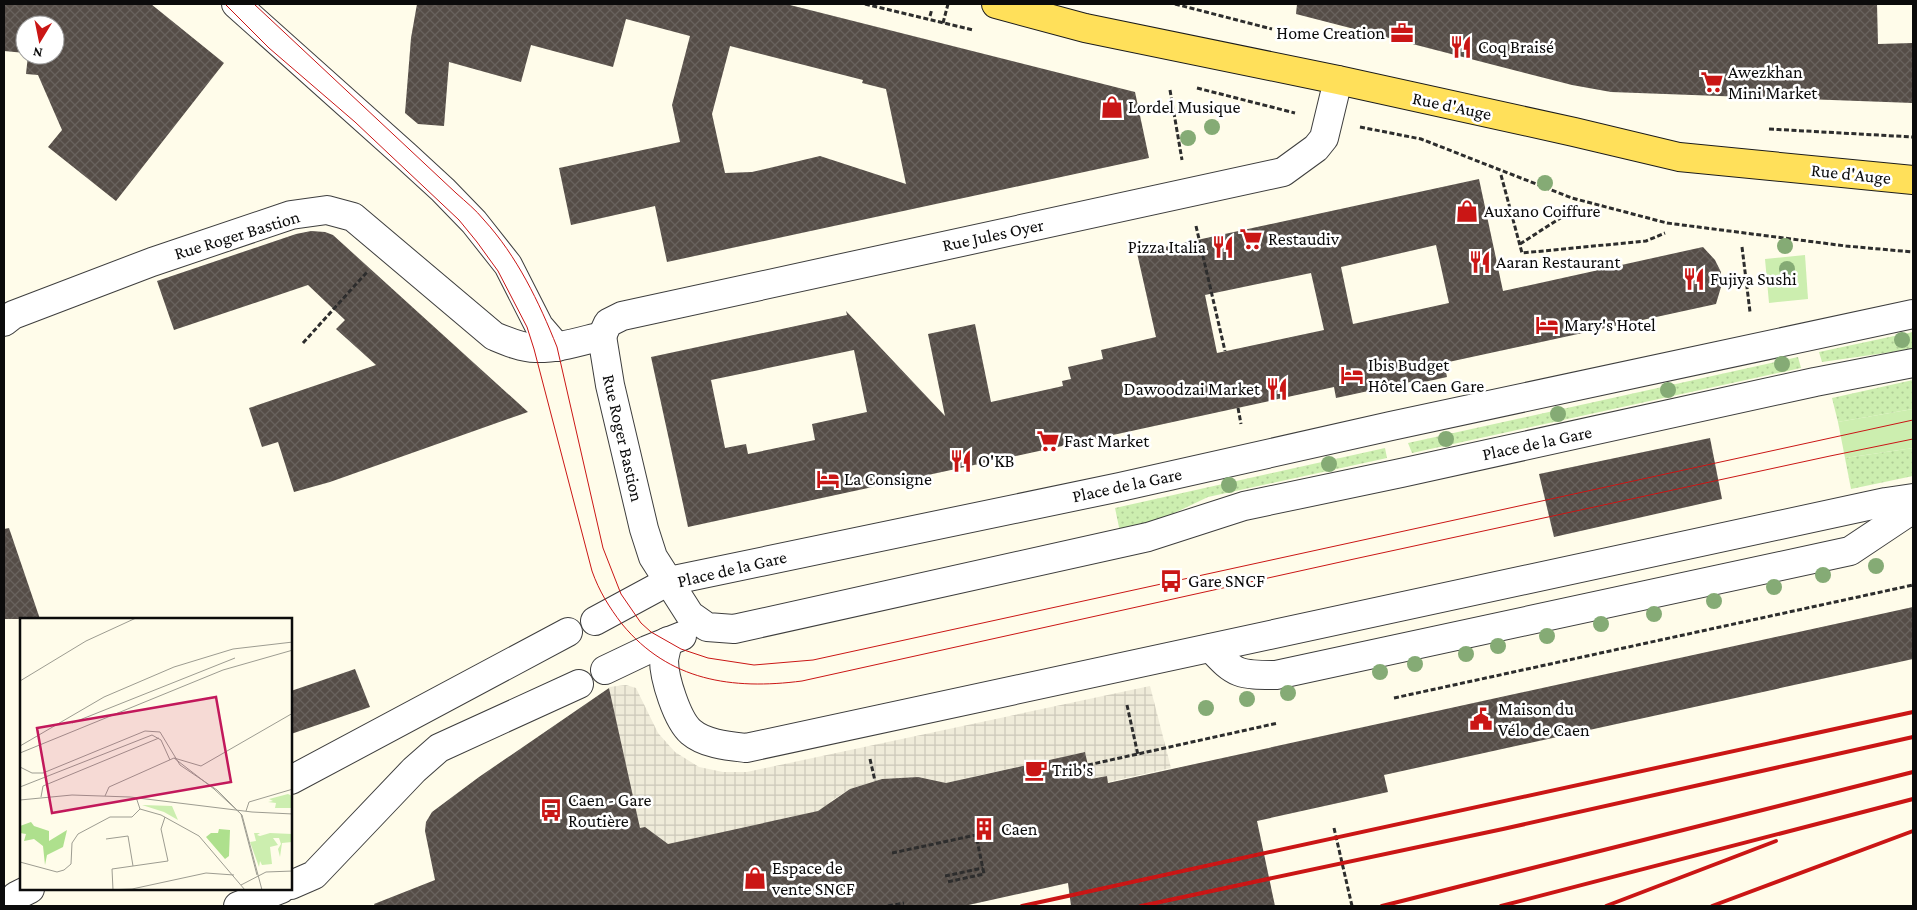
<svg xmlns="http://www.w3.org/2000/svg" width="1917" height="910" viewBox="0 0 1917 910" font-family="'Crimson Pro',serif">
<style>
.grass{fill:#cceeaf}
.garden{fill:url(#garden-dots)}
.plaza{fill:url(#plaza-grid)}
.building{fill:url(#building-cross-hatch);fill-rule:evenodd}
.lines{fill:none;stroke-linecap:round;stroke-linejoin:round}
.minor-casing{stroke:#3e3e3e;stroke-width:30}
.major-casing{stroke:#1c1c1c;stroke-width:30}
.path{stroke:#2d2d2d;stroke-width:3;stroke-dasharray:5 2.5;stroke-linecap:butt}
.minor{stroke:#fff;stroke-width:28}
.major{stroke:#ffe05a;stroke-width:28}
.tram{stroke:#ca1615;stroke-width:1}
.rail{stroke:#ca1615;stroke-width:4}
.tree{fill:#85ab75}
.labels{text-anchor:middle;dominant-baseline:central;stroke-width:5;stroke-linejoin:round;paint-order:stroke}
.poi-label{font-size:18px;fill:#0b0b0b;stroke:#fff;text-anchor:start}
.street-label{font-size:18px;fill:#0b0b0b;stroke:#fff}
.inset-road{fill:none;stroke:#9d9c91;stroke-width:1}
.view{fill:#c2185b;fill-opacity:0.15;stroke:#c2185b;stroke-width:2.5}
.inset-edge{fill:none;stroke:#0b0b0b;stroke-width:2.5}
</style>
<defs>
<pattern id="garden-dots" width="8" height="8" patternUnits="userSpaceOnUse" patternTransform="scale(1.25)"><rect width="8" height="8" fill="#cceeaf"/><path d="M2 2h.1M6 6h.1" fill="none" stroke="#aecb95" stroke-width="1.8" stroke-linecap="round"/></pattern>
<pattern id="plaza-grid" width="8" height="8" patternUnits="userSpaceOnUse" patternTransform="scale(1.25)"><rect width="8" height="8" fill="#efebd9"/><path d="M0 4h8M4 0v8" fill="none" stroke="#ccc8b9"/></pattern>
<pattern id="building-cross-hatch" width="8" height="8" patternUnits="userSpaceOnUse" patternTransform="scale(1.25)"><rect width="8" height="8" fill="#554d47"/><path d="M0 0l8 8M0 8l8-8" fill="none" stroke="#68625d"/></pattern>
</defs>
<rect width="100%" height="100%" fill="#fffcea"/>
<!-- grass -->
<g class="grass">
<path d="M1805 255 1808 299 1769 303 1765 259Z"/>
<path d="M1913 409V448L1845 458 1838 422Z"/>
</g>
<!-- garden -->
<g class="garden">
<path d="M1913 332V349L1822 362 1819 352Z"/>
<path d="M1798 357 1801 368 1412 453 1408 443Z"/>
<path d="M1913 380V409L1838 422 1832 398Z"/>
<path d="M1385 448 1387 458 1208 497 1149 525 1120 532 1115 508Z"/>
<path d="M1913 448V476L1851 489 1845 458Z"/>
</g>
<!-- plaza -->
<path class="plaza" d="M626 685 636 688 658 733 675 752 699 767 723 772H747L1150 686 1171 768 1108 782 1107 776 1091 779 1085 752 962 779 966 799 918 777 882 779 850 789 831 801 844 818 660 846 640 832 611 698 609 687Z"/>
<!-- building -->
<g class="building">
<path d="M4 4H151L224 63 116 201 48 147 62 130 38 75 26 74 28 55H55V25H25V53L4 51Z"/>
<path d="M417 4H786L1135 92 1149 158 667 262 655 206 571 225 559 168 680 142 672 105 690 36 626 19 613 67 531 45 521 82 449 62 444 126 418 124 405 113 411 38ZM730 46 863 80 862 83 886 89 906 184 820 156 752 172 725 173 712 114Z"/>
<path d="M1297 4H1877L1878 44 1913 43V103L1611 92 1572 85 1296 14Z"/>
<path d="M1479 179 1503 291 1703 247 1715 260 1721 272V287L1716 304 1444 363 1447 377 1411 385 1410 382 1336 398 1334 387 688 527 651 357 847 315 846 311 945 416 928 334 975 324 991 402 1063 386 1062 381 1071 379 1068 367 1103 359 1101 350 1156 337 1137 253ZM1436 245 1449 303 1353 324 1341 267ZM1311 273 1324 330 1217 353 1205 295ZM854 350 867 412 812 424 815 440 748 454 746 444 725 448 711 380Z"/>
<path d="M311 231 325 232 333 235 528 412 330 482 294 492 278 442 262 447 249 408 376 365 336 329 345 320 308 285 174 330 157 281 296 234Z"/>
<path d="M1710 438 1722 499 1554 537 1539 474Z"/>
<path d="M9 528 40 619H4V529Z"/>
<path d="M1913 607V659L1384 775 1388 792 1257 821 1275 906H1071L1068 883 964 906H375L374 904 435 880 425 831 426 822 432 812 479 777 609 688 640 828 645 827 668 844 818 811 850 789 882 779 918 777 946 783 1085 752 1091 779 1107 776 1108 783Z"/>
<path d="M355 669 370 707 291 734V691Z"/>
</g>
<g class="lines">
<defs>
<g id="minor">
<path d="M236 4 406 156 443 190 474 222 508 265 539 326 557 347"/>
<path d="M4 322 13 315 152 262 291 215 327 210 353 217 494 336C506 341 522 348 535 348 557 349 581 341 602 336"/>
<path d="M602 336 610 385 644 529 653 557 690 615 707 627 734 629 1148 537 1244 506 1401 473 1815 382 1913 363"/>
<path d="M602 336 608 323 622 316 1283 172 1316 148 1324 138 1338 80"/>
<path d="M595 621 669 581 1120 487 1391 426 1913 314"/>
<path d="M668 641C667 647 665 654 664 660 664 678 677 720 691 732 705 744 728 746 746 748L1886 502 1913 498"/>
<path d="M1211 648C1235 675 1240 675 1276 675L1850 551 1913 509"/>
<path d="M605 670 647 650 682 636"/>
<path d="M291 780 568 632"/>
<path d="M291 885 314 875 414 770 439 748 579 684"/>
<path d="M10 906 16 896 30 889"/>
<path d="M238 906 281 889"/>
</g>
<path id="major" d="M996 4 1085 28 1338 80 1574 132 1679 157 1913 180"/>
</defs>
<!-- minor casing -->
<use href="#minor" class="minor-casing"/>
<!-- major casing -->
<use href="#major" class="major-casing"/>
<!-- path -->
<g class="path">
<path d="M865 4 973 30"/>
<path d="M1175 4 1272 29"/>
<path d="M930 16 932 9"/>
<path d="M943 23 948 4"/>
<path d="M1197 88 1295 113"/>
<path d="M1170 90 1182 160"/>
<path d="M1360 127 1421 139 1572 198 1667 223 1846 246 1913 252"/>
<path d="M1769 129 1913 137"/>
<path d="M1501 175 1522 253 1646 241 1665 233"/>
<path d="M1196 226 1225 351"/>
<path d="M1520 244 1579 206"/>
<path d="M1742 247 1750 312"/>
<path d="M303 343 367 272"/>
<path d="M1238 408 1241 424"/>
<path d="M1394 698 1913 585"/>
<path d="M1127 705 1138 755"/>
<path d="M870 759 875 781"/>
<path d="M1088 765 1278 723"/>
<path d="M1334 828 1352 906"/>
<path d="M892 853 976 835 984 874 947 882"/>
<path d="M945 876 983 868"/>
<path d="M888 906 904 903"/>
</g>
<!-- minor -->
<use href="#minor" class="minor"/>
<!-- major -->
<use href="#major" class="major"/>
<!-- tram -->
<g class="tram">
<path d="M225 4 269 48 355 122 459 220 477 242 498 271 527 327 534 349 592 571C599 591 609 607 622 624 669 681 732 690 802 681L1354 559 1830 456 1913 439"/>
<path d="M254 4 456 193C466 202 476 210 484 220 517 256 539 302 557 347L603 548 621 594 641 623 651 632 681 649 708 658 754 665 813 660 1913 420"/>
</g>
<!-- rail -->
<g class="rail">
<path d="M1022 906 1913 712"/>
<path d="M1141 906 1503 829 1913 737"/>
<path d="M1382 906 1913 772"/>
<path d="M1501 906 1913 799"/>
<path d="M1606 906 1776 841"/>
<path d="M1712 906 1913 831"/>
</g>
</g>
<!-- trees -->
<g class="tree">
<circle cx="1212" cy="127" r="8"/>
<circle cx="1188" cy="138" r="8"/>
<circle cx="1545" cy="183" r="8"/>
<circle cx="1785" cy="246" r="8"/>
<circle cx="1787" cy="269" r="8"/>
<circle cx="1902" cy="340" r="8"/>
<circle cx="1782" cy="364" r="8"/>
<circle cx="1668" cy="390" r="8"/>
<circle cx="1558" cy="414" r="8"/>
<circle cx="1446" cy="439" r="8"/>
<circle cx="1329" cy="464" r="8"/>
<circle cx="1229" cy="485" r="8"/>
<circle cx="1876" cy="566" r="8"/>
<circle cx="1823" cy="575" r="8"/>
<circle cx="1774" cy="587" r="8"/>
<circle cx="1714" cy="601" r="8"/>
<circle cx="1654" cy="614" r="8"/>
<circle cx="1601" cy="624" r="8"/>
<circle cx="1547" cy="636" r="8"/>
<circle cx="1498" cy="646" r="8"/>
<circle cx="1466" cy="654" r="8"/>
<circle cx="1415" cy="664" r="8"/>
<circle cx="1380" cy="672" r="8"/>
<circle cx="1288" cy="693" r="8"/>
<circle cx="1247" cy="699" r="8"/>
<circle cx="1206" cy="708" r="8"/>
</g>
<!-- icons -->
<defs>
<symbol id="office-bare" viewBox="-9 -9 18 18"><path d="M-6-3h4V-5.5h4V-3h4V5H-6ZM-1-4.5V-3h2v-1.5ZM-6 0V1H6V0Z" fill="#ca1615" stroke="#fff" stroke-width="2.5" paint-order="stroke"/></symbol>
<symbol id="restaurant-bare" viewBox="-9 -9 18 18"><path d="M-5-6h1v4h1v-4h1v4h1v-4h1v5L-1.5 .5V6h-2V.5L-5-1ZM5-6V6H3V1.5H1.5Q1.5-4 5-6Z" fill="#ca1615" stroke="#fff" stroke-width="2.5" paint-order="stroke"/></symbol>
<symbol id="supermarket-bare" viewBox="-9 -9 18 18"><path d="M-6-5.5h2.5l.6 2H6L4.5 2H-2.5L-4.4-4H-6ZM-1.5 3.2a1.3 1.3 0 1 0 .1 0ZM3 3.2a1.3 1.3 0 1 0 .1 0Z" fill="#ca1615" stroke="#fff" stroke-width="2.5" paint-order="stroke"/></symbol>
<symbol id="shop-bare" viewBox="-9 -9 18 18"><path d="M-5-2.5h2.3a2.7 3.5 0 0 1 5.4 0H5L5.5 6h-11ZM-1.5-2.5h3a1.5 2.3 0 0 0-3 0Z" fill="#ca1615" stroke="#fff" stroke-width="2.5" paint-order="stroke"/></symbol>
<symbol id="hotel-bare" viewBox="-9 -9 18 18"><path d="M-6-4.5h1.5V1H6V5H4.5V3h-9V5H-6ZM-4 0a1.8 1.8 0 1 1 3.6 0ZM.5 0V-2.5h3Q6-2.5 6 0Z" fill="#ca1615" stroke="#fff" stroke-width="2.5" paint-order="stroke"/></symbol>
<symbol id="bus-bare" viewBox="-9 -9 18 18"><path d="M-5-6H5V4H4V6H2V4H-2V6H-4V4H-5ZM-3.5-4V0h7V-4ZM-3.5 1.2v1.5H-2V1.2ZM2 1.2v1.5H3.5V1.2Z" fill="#ca1615" stroke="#fff" stroke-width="2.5" paint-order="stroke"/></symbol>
<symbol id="civic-bare" viewBox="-9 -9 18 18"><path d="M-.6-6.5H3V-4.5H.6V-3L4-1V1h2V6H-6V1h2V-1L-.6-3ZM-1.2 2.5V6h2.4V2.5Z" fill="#ca1615" stroke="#fff" stroke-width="2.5" paint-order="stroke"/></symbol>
<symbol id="cafe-bare" viewBox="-9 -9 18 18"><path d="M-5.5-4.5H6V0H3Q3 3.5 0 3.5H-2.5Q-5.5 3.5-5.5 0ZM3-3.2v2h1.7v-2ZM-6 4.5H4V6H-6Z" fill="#ca1615" stroke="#fff" stroke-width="2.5" paint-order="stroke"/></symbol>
<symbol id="building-bare" viewBox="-9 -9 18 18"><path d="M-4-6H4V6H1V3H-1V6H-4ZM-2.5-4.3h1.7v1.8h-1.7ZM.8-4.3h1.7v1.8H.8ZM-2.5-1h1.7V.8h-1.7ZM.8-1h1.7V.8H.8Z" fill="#ca1615" stroke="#fff" stroke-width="2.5" paint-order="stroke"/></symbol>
</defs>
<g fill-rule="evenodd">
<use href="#office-bare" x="1386" y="17" width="32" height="32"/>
<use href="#restaurant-bare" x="1445" y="31" width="32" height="32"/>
<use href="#supermarket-bare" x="1696" y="66" width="32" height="32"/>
<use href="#shop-bare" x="1096" y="91" width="32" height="32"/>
<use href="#shop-bare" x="1451" y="195" width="32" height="32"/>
<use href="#supermarket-bare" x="1235" y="223" width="32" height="32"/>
<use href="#restaurant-bare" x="1207" y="231" width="32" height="32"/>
<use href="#restaurant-bare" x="1464" y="246" width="32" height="32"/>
<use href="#restaurant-bare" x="1678" y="263" width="32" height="32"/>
<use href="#hotel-bare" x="1531" y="309" width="32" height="32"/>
<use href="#hotel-bare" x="1336" y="359" width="32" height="32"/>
<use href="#restaurant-bare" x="1261" y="373" width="32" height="32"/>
<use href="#supermarket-bare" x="1032" y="425" width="32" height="32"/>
<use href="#restaurant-bare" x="945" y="445" width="32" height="32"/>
<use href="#hotel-bare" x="812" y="463" width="32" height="32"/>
<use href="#bus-bare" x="1155" y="565" width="32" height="32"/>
<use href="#civic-bare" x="1465" y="703" width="32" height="32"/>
<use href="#cafe-bare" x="1020" y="754" width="32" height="32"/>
<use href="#bus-bare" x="535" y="794" width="32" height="32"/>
<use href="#building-bare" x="968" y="813" width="32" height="32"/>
<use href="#shop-bare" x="739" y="862" width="32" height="32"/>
</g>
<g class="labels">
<!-- poi labels -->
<g class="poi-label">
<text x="1385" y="33" text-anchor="end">Home Creation</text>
<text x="1478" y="47">Coq Braisé</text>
<text x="1728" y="72">Awezkhan<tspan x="1728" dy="21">Mini Market</tspan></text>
<text x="1128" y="107">Lordel Musique</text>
<text x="1484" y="211">Auxano Coiffure</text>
<text x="1268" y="239">Restaudiv</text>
<text x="1206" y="247" text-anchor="end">Pizza Italia</text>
<text x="1496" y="262">Aaran Restaurant</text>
<text x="1710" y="279">Fujiya Sushi</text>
<text x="1564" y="325">Mary's Hotel</text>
<text x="1368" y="365">Ibis Budget<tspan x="1368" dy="21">Hôtel Caen Gare</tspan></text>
<text x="1260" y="389" text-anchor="end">Dawoodzai Market</text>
<text x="1064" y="441">Fast Market</text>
<text x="978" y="461">O'KB</text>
<text x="844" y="479">La Consigne</text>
<text x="1188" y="581">Gare SNCF</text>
<text x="1498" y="709">Maison du<tspan x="1498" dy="21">Vélo de Caen</tspan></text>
<text x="1052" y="770">Trib's</text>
<text x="568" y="800">Caen - Gare<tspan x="568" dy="21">Routière</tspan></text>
<text x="1001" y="829">Caen</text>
<text x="772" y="868">Espace de<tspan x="772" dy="21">vente SNCF</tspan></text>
</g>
<!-- street labels -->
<g class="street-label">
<text transform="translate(1452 106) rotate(12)">Rue d'Auge</text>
<text transform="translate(1851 174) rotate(6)">Rue d'Auge</text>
<text transform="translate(237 235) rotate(-17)">Rue Roger Bastion</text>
<text transform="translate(993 235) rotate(-12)">Rue Jules Oyer</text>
<text transform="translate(623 438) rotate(77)">Rue Roger Bastion</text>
<text transform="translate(1537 443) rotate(-12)">Place de la Gare</text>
<text transform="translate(1127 485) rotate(-12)">Place de la Gare</text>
<text transform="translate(732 569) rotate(-13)">Place de la Gare</text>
</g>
</g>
<!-- overview -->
<g transform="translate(20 618)">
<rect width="272" height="272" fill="#fffcea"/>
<path d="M11 204 14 208 29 213V223L47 212 43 229 27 237 25 247 23 228 14 221 4 223 6 216 0 215V208ZM199 211 210 212 209 238 205 241 186 219 191 215H198Z" fill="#aee08d"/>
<path d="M268 176 272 178V190H255L256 185 248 184 253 183 249 181ZM122 187 152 188 158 202 144 194ZM234 215H240L237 217 240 218 250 215 272 216V224L262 225 260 239 258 231 261 226 259 220H253L258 227 250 229 252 246 242 247 240 243 239 249 230 224 236 223Z" fill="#cceeaf"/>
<path class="inset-road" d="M0 63 66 23 116 0M52 105 215 40M0 128 84 79 154 49 213 31 273 24M0 135 203 52 273 32M154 140 194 171 221 196 237 257M0 149 12 155H23L125 113 140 114 160 147 197 172 222 197 242 272M0 169 132 117 141 122 150 142M85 178 89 169 154 140 181 148 273 95M21 179 23 168 139 120M116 179 120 191 141 197 179 218 225 272M0 182 52 177 110 179 232 194 273 196M226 193 229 184 273 171M86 221 108 218 113 248M0 244 37 254 44 252 51 246 52 225 58 216 90 199H112L120 191M221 267 246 254 273 253M86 272 112 271 186 255 214 257M93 272 92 251 148 243 141 211 145 199"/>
<path class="view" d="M196 79 211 164 32 195 17 110Z"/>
<rect width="272" height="272" class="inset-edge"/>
</g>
<!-- border -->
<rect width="1917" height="910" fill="none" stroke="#0b0b0b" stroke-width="10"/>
<!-- north arrow -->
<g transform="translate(40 40) rotate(190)"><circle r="24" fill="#ffffff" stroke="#9d9d9d"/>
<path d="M0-4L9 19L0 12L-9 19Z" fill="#ca1615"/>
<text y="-8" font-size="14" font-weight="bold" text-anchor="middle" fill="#0b0b0b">N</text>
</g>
</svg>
